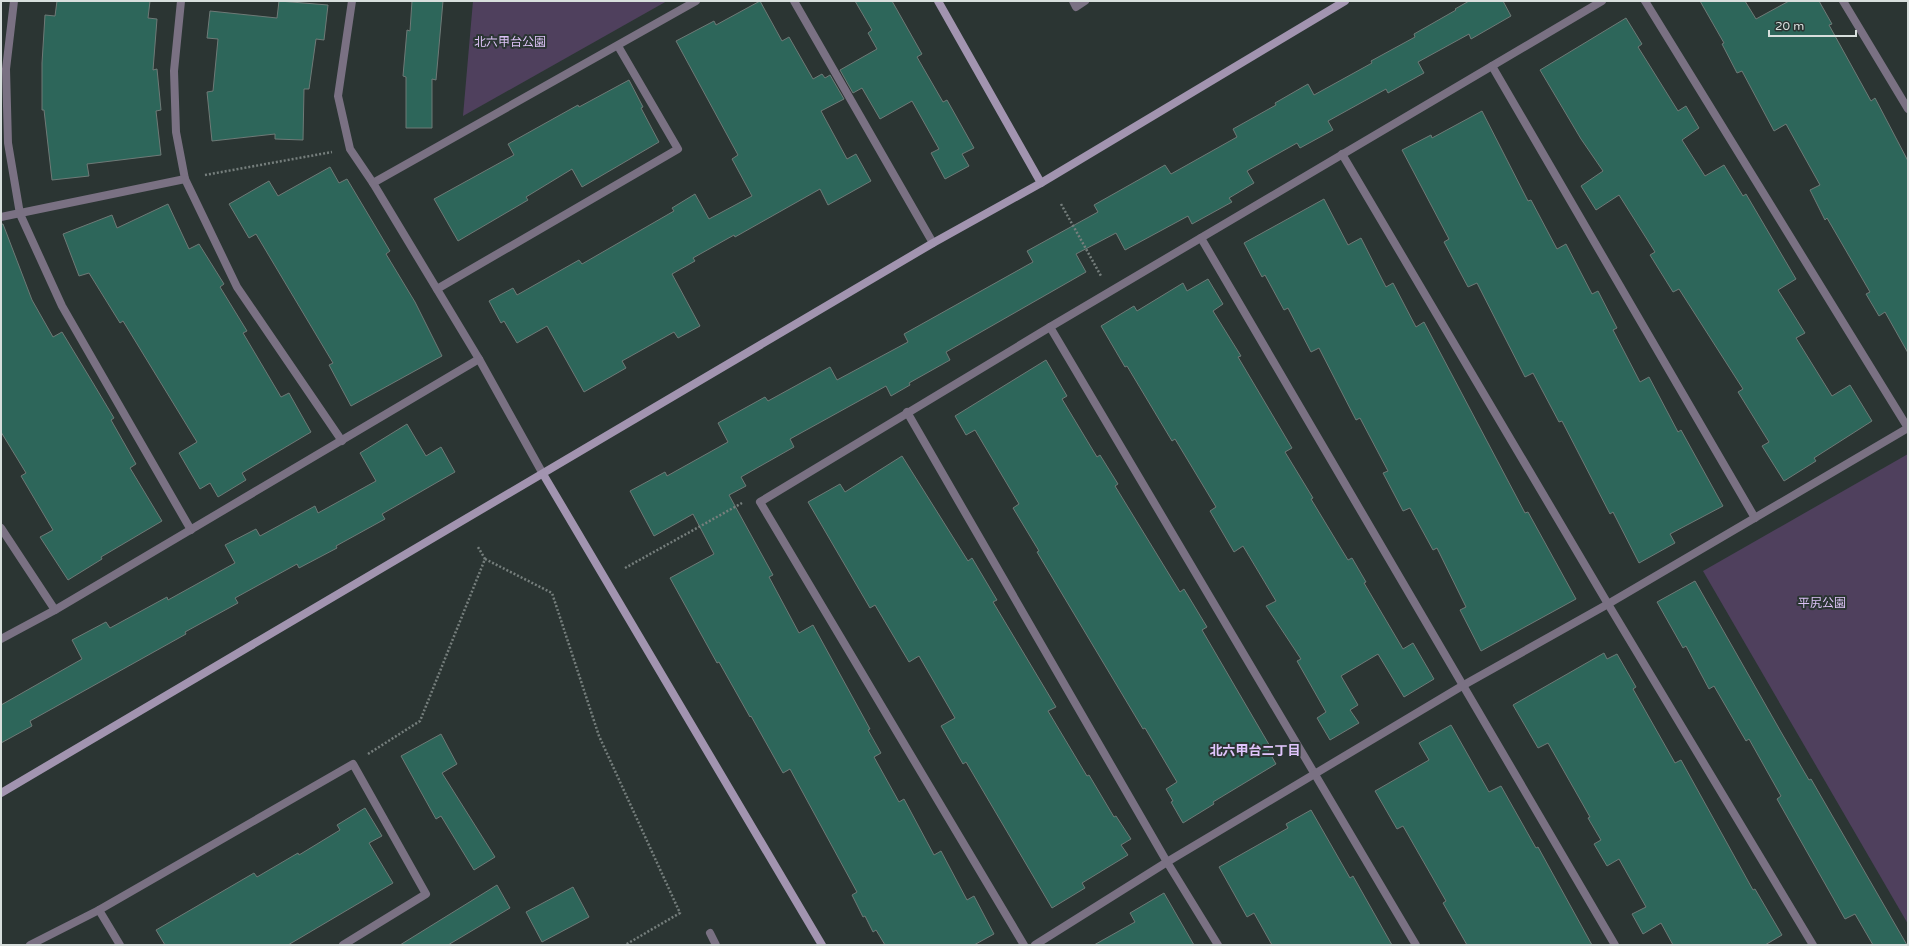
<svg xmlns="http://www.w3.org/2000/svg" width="1909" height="946" viewBox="0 0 1909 946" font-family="'Varela Round','Noto Sans JP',sans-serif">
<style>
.green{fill:#4f405d}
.building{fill:#2d665a;stroke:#6e7a77}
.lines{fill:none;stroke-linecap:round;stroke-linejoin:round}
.path{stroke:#767f7d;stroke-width:2.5;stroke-dasharray:2 2;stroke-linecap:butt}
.lane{stroke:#7a7183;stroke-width:8}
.street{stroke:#7a7183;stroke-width:8}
.secondary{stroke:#a294b0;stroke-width:8}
.labels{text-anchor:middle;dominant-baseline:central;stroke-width:4;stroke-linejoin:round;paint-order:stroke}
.park-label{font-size:12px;fill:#ddc3f7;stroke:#2b3533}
.neighbourhood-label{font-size:13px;font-weight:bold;fill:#e0c5fc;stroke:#2b3533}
</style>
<rect width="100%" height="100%" fill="#2b3533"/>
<!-- green -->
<g class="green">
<path d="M473 1H667L463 116Z"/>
<path d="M1908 454V924L1703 571Z"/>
</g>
<!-- building -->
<g class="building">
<path d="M57 1H150L148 18 157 19 153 70 157 69 161 110 156 111 161 155 87 164 89 176 52 180 44 110H42V63L45 15 55 16Z"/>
<path d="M279 1 328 5 324 40 316 39 309 89H304L303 140 275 139V134L212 141 207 92 213 91 218 39 207 38 210 11 277 18Z"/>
<path d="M412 1H443L436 80 432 79V128H406V77L403 76 407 30 410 31Z"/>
<path d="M760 1 782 41 789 37 813 79 822 74 825 78 830 75 844 99 821 111 847 159 856 154 871 181 828 205 820 189 735 237 734 235 693 258 695 261 672 274 700 326 678 338 674 332 622 361 626 368 584 392 547 326 517 343 504 321 501 323 489 301 513 288 517 295 579 260 582 264 674 211 672 208 695 194 709 219 752 196 732 159 738 155 676 41 714 21 716 25Z"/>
<path d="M855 1H892L922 54 917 57 943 102 947 100 974 148 962 154 969 166 945 179 931 153 939 149 912 101 880 119 862 88 853 93 840 70 877 49 868 33 872 30Z"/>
<path d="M1469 1H1503L1511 16 1471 39 1469 34 1418 62 1424 73 1388 93 1386 89 1328 121 1333 130 1300 148 1297 143 1247 171 1254 183 1229 198 1232 202 1192 224 1188 216 1125 250 1116 233 1076 254 1086 272 946 352 950 360 909 383 910 385 891 396 886 386 790 439 794 447 741 477 746 486 729 495 773 575 769 577 799 633 813 625 870 729 868 730 881 753 874 757 899 802 904 799 934 855 941 851 967 900 974 896 994 934 974 945H885L876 930 873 932 865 916 863 917 852 895 857 892 790 769 783 773 751 716 750 717 719 662 717 663 670 578 714 554 693 514 654 536 630 491 665 472 667 476 728 442 718 423 765 397 768 401 830 367 837 380 908 342 904 334 1033 262 1027 251 1098 212 1094 205 1165 165 1171 174 1237 137 1233 129 1276 105 1275 103 1308 84 1314 95 1372 63 1371 61 1415 37 1414 34 1456 10 1455 9Z"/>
<path d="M1700 1H1745L1756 19 1789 1H1819L1832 24 1829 25 1871 101 1875 98 1908 161V353L1885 312 1879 316 1866 294 1870 292 1827 218 1825 220 1810 190 1820 185 1786 124 1774 131 1742 71 1737 73 1722 44 1724 43Z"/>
<path d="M1626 18 1642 44 1638 47 1678 111 1686 106 1699 128 1682 140 1705 176 1724 165 1743 196 1746 194 1796 279 1778 290 1805 333 1796 338 1832 396 1850 385 1872 421 1814 458 1816 461 1784 481 1762 446 1769 442 1738 392 1743 389 1679 289 1673 292 1650 255 1655 252 1619 195 1596 210 1581 186 1603 171 1581 139 1540 70Z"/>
<path d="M629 80 643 107 641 108 659 142 582 187 572 169 526 197 528 200 458 241 434 199 514 155 508 144 578 105 579 107Z"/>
<path d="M1482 111 1528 201 1531 200 1557 249 1566 244 1592 294 1598 291 1617 328 1613 330 1640 382 1649 377 1678 432 1681 430 1723 506 1670 534 1675 543 1639 563 1613 512 1610 514 1562 421 1559 422 1533 373 1525 377 1477 283 1468 287 1444 242 1449 239 1402 150 1431 135 1432 138Z"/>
<path d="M330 167 339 183 347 179 390 251 386 254 415 302 442 356 351 406 329 365 333 363 256 234 249 238 229 204 269 181 278 196Z"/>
<path d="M1324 199 1348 245 1361 238 1386 287 1393 283 1416 327 1424 322 1525 513 1528 512 1576 599 1481 651 1460 610 1466 607 1437 548 1433 550 1410 508 1403 511 1383 473 1388 471 1360 418 1356 420 1319 348 1311 352 1288 308 1284 310 1265 275 1262 277 1244 243Z"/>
<path d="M168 204 189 249 199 244 224 284 220 287 247 331 243 333 281 397 289 393 311 432 242 473 246 480 218 497 210 483 200 489 179 453 197 442 123 321 120 323 89 273 79 276 63 234 112 215 117 228Z"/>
<path d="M1 224H3L32 300 53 337 62 332 93 383 114 418 111 420 136 464 130 468 162 521 101 557 102 559 68 580 40 537 53 530 21 476 26 473 1 432Z"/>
<path d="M1208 279 1223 304 1213 311 1241 356 1238 357 1292 448 1285 452 1313 498 1311 499 1348 560 1352 558 1366 582 1364 583 1403 649 1413 643 1434 679 1404 697 1378 654 1341 676 1358 705 1350 710 1359 723 1330 740 1317 718 1326 712 1297 661 1301 659 1266 606 1276 601 1243 546 1234 552 1210 511 1216 507 1175 439 1172 441 1127 366 1125 367 1101 326 1134 306 1137 311 1183 283 1187 291Z"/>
<path d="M1046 360 1067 396 1062 399 1097 457 1100 455 1118 484 1115 486 1180 592 1184 589 1207 627 1202 630 1271 748 1268 750 1276 764 1213 802 1214 804 1183 823 1171 802 1173 801 1166 789 1177 782 1145 728 1143 729 1037 552 1039 551 1013 508 1019 504 975 430 966 435 955 416Z"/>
<path d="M407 424 426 456 441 447 455 472 382 514 385 519 336 546 337 548 299 568 297 564 235 598 238 603 185 632 186 634 30 721 32 726 1 743V705L82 659 72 640 106 622 110 628 167 597 168 600 235 563 225 545 256 529 260 536 315 506 318 513 376 481 360 453Z"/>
<path d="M902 456 968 561 972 558 997 600 993 602 1056 707 1048 711 1087 776 1089 775 1114 817 1116 816 1131 839 1121 845 1128 855 1082 883 1085 888 1052 908 966 762 963 764 941 726 955 718 919 656 909 662 875 605 870 608 808 502 840 484 845 492Z"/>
<path d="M1695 581 1781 732 1809 780 1811 779 1907 945H1873L1855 914 1845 919 1777 799 1781 796 1749 739 1746 741 1714 686 1709 689 1686 646 1683 648 1657 602Z"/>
<path d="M1604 653 1607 659 1617 654 1636 687 1633 689 1675 763 1681 760 1753 890 1755 889 1782 935 1765 945H1673L1661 923 1643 934 1632 914 1646 907 1619 859 1607 866 1594 844 1601 840 1588 818 1590 817 1548 743 1538 748 1513 705Z"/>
<path d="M1451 725 1489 792 1501 786 1536 848 1538 847 1592 945H1467L1443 903 1446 901 1403 826 1397 829 1375 791 1429 760 1419 743Z"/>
<path d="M441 734 457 764 442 773 495 857 474 870 441 816 436 819 401 756Z"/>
<path d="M365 808 382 836 369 843 393 883 288 945H165L156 930 254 873 257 877 298 853 299 855 340 830 337 825Z"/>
<path d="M1311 810 1350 878 1353 876 1392 945H1272L1254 913 1247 917 1219 867 1288 828 1286 824Z"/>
<path d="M497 885 510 908 448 945H400Z"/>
<path d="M573 887 589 917 542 942 526 912Z"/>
<path d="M1164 893 1194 945H1094L1135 922 1130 913Z"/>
</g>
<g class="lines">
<!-- path -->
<g class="path">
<path d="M205 175 332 152"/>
<path d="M1061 204 1101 276"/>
<path d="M485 559 552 593 599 736 680 913 625 945"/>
<path d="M625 568 742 503"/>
<path d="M368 754 420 721 485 559 478 547"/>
</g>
<!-- lane -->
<path class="lane" d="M710 933 716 945"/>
<!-- street -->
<g class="street">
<path d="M14 1 6 69 8 143 20 214 62 306 191 530"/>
<path d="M181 1 174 71 176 132 185 179 237 287 342 441"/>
<path d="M352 1 338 96 350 149 373 183 479 359 543 474"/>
<path d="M794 1 933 243"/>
<path d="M1073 1 1076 7 1085 1"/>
<path d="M1645 1 1908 428"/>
<path d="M1843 1 1908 109"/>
<path d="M1492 66 1755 518"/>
<path d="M1342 154 1608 604 1813 945"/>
<path d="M373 183 696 1"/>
<path d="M1 217 185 179"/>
<path d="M1201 238 1615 945"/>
<path d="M437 289 678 149 618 46"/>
<path d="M1050 327 1416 945"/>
<path d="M907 412 1167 862 1218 945"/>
<path d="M1 528 55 610"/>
<path d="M1 639 55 610 479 359"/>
<path d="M99 910 353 764 426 894 343 945"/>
<path d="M30 945 99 910 120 945"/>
<path d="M1024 945 760 502 1050 327 1602 1"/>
<path d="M1035 945 1167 862 1462 686 1608 604 1908 428"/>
</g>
<!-- secondary -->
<g class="secondary">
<path d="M938 1 1041 183"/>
<path d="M543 474 822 945"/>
<path d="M1 793 933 243 1041 183 1345 1"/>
</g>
</g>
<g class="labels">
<!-- park labels -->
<g class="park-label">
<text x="510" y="42">北六甲台公園</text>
<text x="1822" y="603">平尻公園</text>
</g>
<!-- neighbourhood labels -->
<g class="neighbourhood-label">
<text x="1255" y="751">北六甲台二丁目</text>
</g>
</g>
<!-- border -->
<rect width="1909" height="946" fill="none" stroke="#d8dfdd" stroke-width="4"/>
<!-- scale -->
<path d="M1769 30v6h87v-6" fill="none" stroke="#d8dfdd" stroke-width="2"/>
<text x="1775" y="30" font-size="12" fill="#d8dfdd" stroke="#2b3533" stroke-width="3" paint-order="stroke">20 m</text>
</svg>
